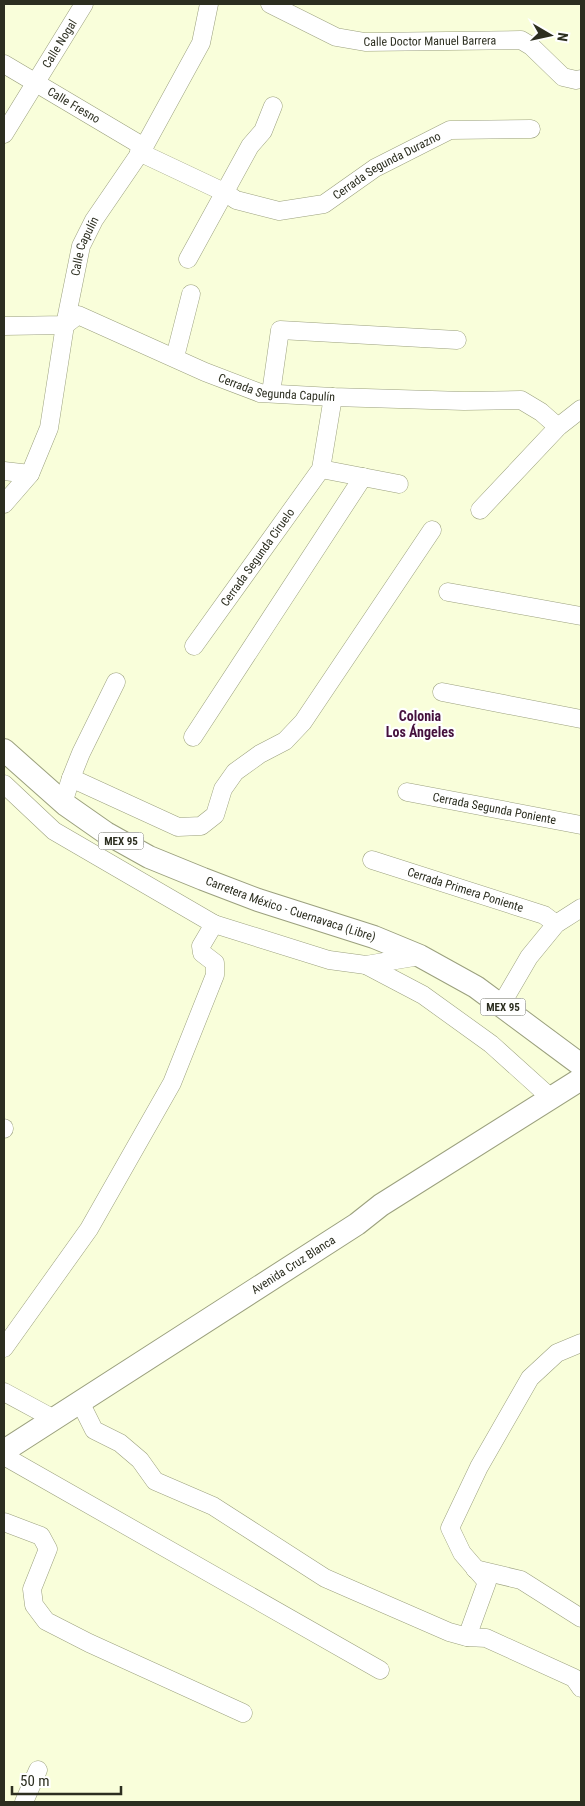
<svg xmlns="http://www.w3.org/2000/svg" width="585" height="1806" viewBox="0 0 585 1806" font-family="'Roboto Condensed',sans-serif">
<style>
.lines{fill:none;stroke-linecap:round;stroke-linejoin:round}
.minor-casing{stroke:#9ba07e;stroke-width:19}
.major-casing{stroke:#9ba07e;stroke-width:24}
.minor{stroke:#fff;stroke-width:18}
.major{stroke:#fff;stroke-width:22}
.labels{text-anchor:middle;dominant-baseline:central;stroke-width:4.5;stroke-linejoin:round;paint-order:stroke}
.shield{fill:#fff;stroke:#6b6d63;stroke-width:1}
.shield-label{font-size:11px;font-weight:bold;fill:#2c2e20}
.street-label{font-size:12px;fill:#2c2e20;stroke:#fff}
.neighbourhood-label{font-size:14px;font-weight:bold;fill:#45103d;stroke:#fff}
</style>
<rect width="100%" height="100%" fill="#f9feda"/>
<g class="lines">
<defs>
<g id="minor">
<path id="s1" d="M270 4 336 37 365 42 521 40 531 46 563 77 576 80 581 79"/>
<path id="s2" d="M4 64 144 147"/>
<path id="s3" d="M4 134 84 4"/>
<path id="s4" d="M139 152 226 193 236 200 279 211 324 204 375 168 450 130 531 129"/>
<path d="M188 259 250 146 263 131 273 106"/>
<path id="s5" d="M4 326 65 325 78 315 205 372 260 393 333 397 464 401 521 400 541 412 558 427"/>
<path d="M175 357 191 294"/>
<path d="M271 393 280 330 457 340"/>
<path d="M321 469 399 484"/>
<path d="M4 471 30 474"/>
<path id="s6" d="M4 504 30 474 49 428 65 325 81 246 94 220 144 147 201 43 209 4"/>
<path d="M480 510 558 427 581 409"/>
<path d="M448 592 581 616"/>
<path id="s7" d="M194 646 321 469 333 397"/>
<path d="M442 692 581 719"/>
<path d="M193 737 363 477"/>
<path d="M71 778 81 753 116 682"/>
<path d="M4 784 54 831 214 924 329 960 366 965 420 956"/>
<path id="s8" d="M407 792 581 825"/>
<path d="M66 805 65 797 71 778 178 827 201 826 215 815 223 789 235 772 260 754 285 741 303 722 432 530"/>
<path id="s9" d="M372 860 544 915 556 924"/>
<path d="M366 965 423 995 491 1044 552 1099"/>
<path d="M501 1005 529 957 556 924 581 908"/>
<path d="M4 1129V1128"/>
<path d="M4 1348 89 1229 172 1083 215 975V963L202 953 201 946 214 924"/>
<path d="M4 1392 54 1419"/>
<path d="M80 1402 94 1430 120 1443 140 1460 155 1481 213 1506 325 1578 449 1632 467 1637 487 1582 462 1553 450 1528 479 1467 530 1378 557 1353 581 1343"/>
<path d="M4 1456 380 1670"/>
<path d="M4 1522 41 1536 48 1549 32 1589 34 1605 46 1621 89 1643 243 1713"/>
<path d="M475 1569 521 1580 581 1618"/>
<path d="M467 1637 486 1638 574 1678 581 1688"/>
<path d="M24 1802 38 1770"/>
</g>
<g id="major">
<path id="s10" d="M4 750 66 805 106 833 149 857 203 879 258 900 374 937 420 956 476 987 581 1065"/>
<path id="s11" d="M4 1451 357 1224 381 1205 581 1079"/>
</g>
</defs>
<!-- minor casing -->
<use href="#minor" class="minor-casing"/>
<!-- major casing -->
<use href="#major" class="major-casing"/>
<!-- minor -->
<use href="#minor" class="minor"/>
<!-- major -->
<use href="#major" class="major"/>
</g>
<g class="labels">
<!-- shield labels -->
<g class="shield">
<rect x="98.5" y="832.5" width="45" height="17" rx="4"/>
<rect x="480.5" y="998.5" width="45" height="17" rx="4"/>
</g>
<g class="shield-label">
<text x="121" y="841">MEX 95</text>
<text x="503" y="1007">MEX 95</text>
</g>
<!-- street labels -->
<g class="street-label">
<text stroke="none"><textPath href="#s1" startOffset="168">Calle Doctor Manuel Barrera</textPath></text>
<text stroke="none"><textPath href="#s3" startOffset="106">Calle Nogal</textPath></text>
<text stroke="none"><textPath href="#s2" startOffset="81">Calle Fresno</textPath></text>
<text stroke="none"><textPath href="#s4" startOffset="272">Cerrada Segunda Durazno</textPath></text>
<text stroke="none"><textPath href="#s6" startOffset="275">Calle Capulín</textPath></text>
<text stroke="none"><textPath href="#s5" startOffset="291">Cerrada Segunda Capulín</textPath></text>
<text stroke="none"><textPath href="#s7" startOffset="109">Cerrada Segunda Ciruelo</textPath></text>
<text stroke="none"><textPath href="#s8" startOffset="89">Cerrada Segunda Poniente</textPath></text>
<text stroke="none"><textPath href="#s9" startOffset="98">Cerrada Primera Poniente</textPath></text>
<text stroke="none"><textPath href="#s10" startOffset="332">Carretera México - Cuernavaca (Libre)</textPath></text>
<text stroke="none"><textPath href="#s11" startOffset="344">Avenida Cruz Blanca</textPath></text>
</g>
<!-- neighbourhood labels -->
<g class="neighbourhood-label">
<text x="420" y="716">Colonia<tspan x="420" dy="16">Los Ángeles</tspan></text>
</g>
</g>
<!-- border -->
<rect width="585" height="1806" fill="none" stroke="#2c2e20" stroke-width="10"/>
<!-- north arrow -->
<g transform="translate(550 35) rotate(99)" stroke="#ffffff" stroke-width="4" paint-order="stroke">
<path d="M0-4L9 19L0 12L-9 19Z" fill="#2c2e20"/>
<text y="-8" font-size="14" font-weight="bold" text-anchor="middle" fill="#2c2e20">N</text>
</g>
<!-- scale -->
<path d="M12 1786v8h109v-8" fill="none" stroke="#2c2e20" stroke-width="2.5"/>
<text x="20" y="1786" font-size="15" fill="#2c2e20" stroke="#ffffff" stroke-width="4" paint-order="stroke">50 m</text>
</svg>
